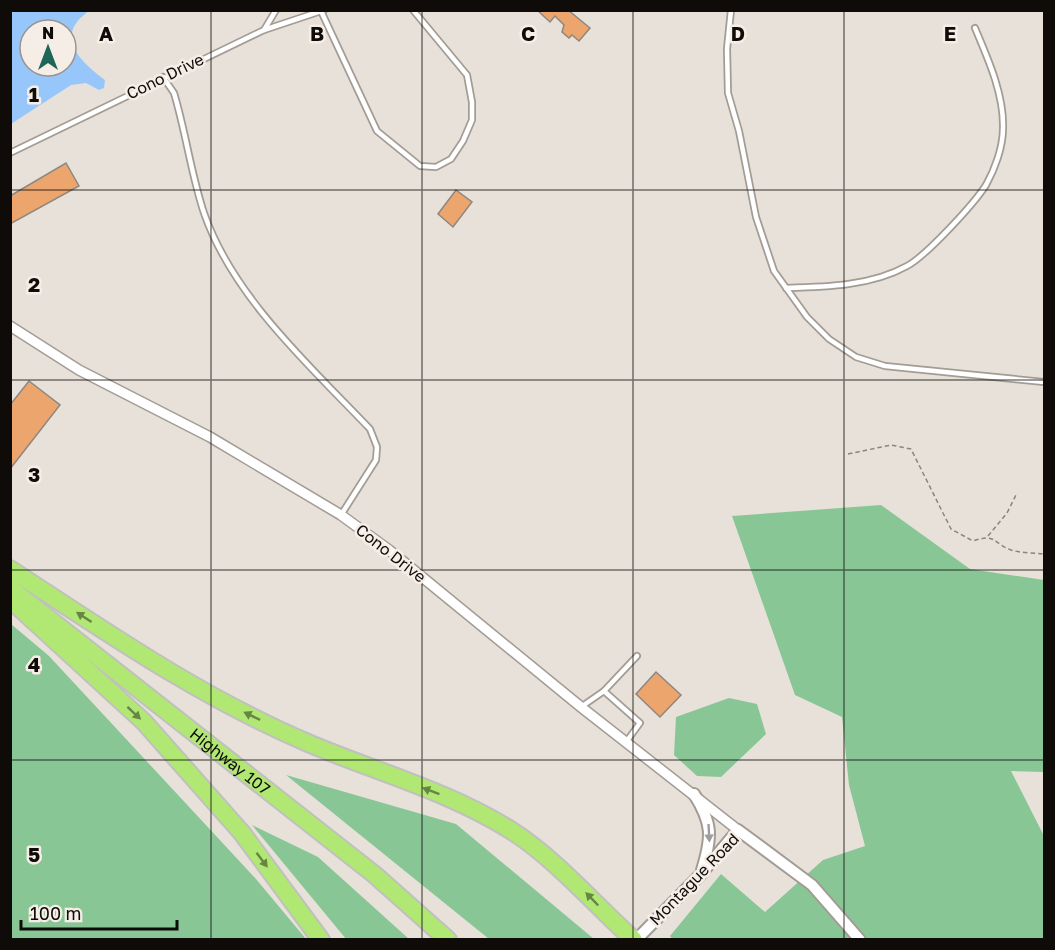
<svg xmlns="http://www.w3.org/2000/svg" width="1055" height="950" viewBox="0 0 1055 950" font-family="'Golos Text',sans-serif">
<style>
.green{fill:#89c696}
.water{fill:#97c7fa;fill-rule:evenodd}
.building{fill:#eca66d;stroke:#8e8680;stroke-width:1.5}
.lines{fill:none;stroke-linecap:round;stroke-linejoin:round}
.service-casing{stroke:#a39c95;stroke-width:8}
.minor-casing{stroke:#a39c95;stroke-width:12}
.tertiary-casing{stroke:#a39c95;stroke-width:14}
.motorway-casing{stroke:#c0c0bf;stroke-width:20}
.path{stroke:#8a8580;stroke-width:1.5;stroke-dasharray:4.5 3;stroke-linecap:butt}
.service{stroke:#fff;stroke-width:4.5}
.minor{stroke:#fff;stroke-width:9}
.tertiary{stroke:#fff;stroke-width:10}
.motorway{stroke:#b0e873;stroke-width:16}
.oneway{fill:#678543}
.oneway2{fill:#9f9d9d}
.grid{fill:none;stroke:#0e0b09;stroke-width:1.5;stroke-opacity:0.55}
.labels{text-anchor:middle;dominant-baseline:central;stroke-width:5;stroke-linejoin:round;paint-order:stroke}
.street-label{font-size:16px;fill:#0e0b09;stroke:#f6eee6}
.grid-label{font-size:20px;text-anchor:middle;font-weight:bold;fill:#0e0b09;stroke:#f6eee6;stroke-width:5;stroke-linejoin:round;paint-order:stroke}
</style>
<rect width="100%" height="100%" fill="#e8e1d9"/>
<!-- green -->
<g class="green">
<path d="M881 505 970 569 1044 580V772L1011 771 1044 836V939L673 940 670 936 721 874 765 912 823 860 865 846 849 785 842 717 795 695 732 516Z"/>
<path d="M11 624 49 656 256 879 306 939H11Z"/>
<path d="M729 698 757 704 766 734 721 777 697 776 674 755 676 717Z"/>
<path d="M286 775 456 824 594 939H489Z"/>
<path d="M252 825 318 857 409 939H346Z"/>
</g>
<!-- water -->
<path class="water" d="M14 11H89C53 36 80 61 105 80L104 88 99 90 86 83 71 85 11 124 10 15ZM30 30H66V66H30Z"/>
<!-- building -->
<g class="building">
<path d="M537 10H568L590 28 579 41 572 35 569 38 562 32 564 25 555 16 550 22Z"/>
<path d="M66 163 79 186 10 224V196Z"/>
<path d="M456 190 472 202 453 227 438 214Z"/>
<path d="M29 381 60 405 10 469V405Z"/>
<path d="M656 672 681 695 660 717 636 694Z"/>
</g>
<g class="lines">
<defs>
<g id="service">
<path d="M731 10 727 49 728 93 739 131 756 217 774 271 807 317 829 339 856 357 885 366 1044 382"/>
<path d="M321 11 377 131 420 166 436 167 451 159 463 141 472 120V102L467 75 413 10"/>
<path d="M264 30 276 10"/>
<path d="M163 77 174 93C186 133 191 174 204 213 233 297 310 366 370 429L377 447 376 460 341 515"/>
<path d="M10 153 264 30 324 10"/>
<path d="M786 288C826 287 871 286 907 266 926 256 974 204 986 185 995 169 1003 147 1003 128 1004 94 988 59 975 28"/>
<path d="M604 691 640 723 626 742"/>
<path d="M581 707 604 691 637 656"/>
</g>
<path id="minor" d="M10 326 79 370 210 437 341 515 389 550 581 707 738 830"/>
<g id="tertiary">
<path d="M694 794C713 824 712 837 702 870"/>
<path d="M636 940 701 874 738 830 812 885 860 940"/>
</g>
<g id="motorway">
<path d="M10 569C108 633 200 697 308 743 376 772 449 791 512 831 557 860 594 904 634 940"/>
<path id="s1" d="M10 588 375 875 448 940"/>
<path d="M13 602 144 722 242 833 321 940"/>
</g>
</defs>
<!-- service casing -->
<use href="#service" class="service-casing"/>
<!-- minor casing -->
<use href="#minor" class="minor-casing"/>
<!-- tertiary casing -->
<use href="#tertiary" class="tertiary-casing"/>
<!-- motorway casing -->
<use href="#motorway" class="motorway-casing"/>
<!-- path -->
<g class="path">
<path d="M848 454 891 445 911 449 951 529 973 541C997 533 992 543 1011 550 1021 553 1034 553 1044 554"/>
<path d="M988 536 1007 513 1017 493"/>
</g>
<!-- service -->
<use href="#service" class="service"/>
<!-- minor -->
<use href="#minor" class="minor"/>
<!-- tertiary -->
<use href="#tertiary" class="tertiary"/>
<!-- motorway -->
<use href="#motorway" class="motorway"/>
</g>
<!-- one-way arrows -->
<defs><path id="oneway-solid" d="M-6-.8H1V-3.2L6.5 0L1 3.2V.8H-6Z" transform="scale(1.5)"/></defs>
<g class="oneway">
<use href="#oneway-solid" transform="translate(84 617) rotate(-147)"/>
<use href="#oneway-solid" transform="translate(134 713) rotate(43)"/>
<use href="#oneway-solid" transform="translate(252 716) rotate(-154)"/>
<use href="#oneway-solid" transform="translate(431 791) rotate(-159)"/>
<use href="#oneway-solid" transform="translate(262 860) rotate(53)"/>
<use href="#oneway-solid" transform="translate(592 899) rotate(-134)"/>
</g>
<use class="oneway2" href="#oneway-solid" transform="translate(709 833) rotate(87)"/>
<!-- grid -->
<path class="grid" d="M211 10V940M422 10V940M633 10V940M844 10V940M10 190H1044M10 380H1044M10 570H1044M10 760H1044"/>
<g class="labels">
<!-- street labels -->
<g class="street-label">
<text transform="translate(165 76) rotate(-26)">Cono Drive</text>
<text transform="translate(391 553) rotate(38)">Cono Drive</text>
<text stroke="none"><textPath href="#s1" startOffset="280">Highway 107</textPath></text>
<text transform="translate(694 879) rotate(-46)">Montague Road</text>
</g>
</g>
<g class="grid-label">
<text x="106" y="41">A</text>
<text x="317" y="41">B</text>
<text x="528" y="41">C</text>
<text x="738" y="41">D</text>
<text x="950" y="41">E</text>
<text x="34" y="102">1</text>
<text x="34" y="292">2</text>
<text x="34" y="482">3</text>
<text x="34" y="672">4</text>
<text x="34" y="862">5</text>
</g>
<!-- border -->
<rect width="1055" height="950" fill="none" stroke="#0e0b09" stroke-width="24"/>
<!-- north arrow -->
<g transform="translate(48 48)"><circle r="28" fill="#f6eee6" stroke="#99938e" stroke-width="1.5"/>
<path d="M0-4.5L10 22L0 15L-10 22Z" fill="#1f6558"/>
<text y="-9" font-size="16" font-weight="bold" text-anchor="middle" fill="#0e0b09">N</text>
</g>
<!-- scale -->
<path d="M21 920v9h156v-9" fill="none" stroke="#0e0b09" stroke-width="3"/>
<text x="30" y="920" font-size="18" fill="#0e0b09" stroke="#f6eee6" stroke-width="4.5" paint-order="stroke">100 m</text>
</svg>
